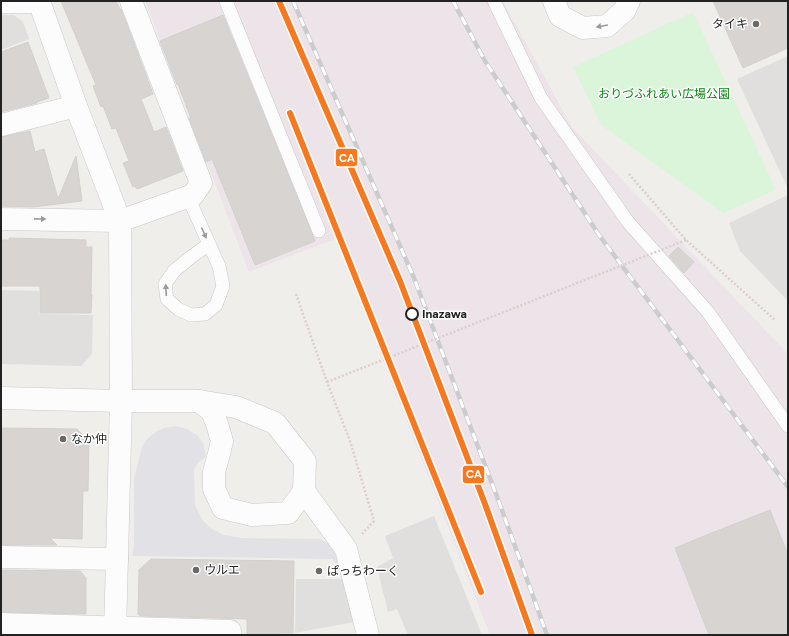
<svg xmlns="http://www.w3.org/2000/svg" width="789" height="636" viewBox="0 0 789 636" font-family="Figtree,'Noto Sans JP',sans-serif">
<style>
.industrial{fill:#ede4e9}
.park{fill:#daf5da}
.parking{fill:#e0dfde}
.plaza{fill:#e2e1e5}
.building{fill:#d7d4d2;stroke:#d3d0cc}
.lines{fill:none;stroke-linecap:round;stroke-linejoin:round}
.service-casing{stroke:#c9c8c7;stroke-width:14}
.minor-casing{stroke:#c9c8c7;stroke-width:23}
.tertiary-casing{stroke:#c9c8c7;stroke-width:23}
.path{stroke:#dccecd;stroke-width:2.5;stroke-dasharray:2 2;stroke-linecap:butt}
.service{stroke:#fdfcfc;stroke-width:13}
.minor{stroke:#fdfcfc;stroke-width:22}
.tertiary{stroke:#fdfcfc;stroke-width:22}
.rail-casing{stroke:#ccc;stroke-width:4.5}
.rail{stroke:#fff;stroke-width:3;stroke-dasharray:9;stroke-linecap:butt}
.path-bridge{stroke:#dccecd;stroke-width:2.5;stroke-dasharray:2 2;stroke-linecap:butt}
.rail-1-casing{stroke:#fff;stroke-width:9}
.rail-1{stroke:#f47921;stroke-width:6}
.oneway{fill:#9a9a9a}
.poi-dot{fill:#6a6968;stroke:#fff;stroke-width:1.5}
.stop-dot{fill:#fff;stroke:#222;stroke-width:2}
.labels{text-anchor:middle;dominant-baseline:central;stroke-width:3;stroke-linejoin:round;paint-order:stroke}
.poi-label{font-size:12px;fill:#222;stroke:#fff;text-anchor:start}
.park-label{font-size:12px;fill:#0c8416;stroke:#fff}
.stop-label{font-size:12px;font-weight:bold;fill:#222;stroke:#fff;text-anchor:start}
.line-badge{stroke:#fff;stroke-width:1.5}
.badge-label{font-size:11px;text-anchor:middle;font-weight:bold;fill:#fff}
</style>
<rect width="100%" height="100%" fill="#f0eeeb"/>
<!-- industrial -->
<path class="industrial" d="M145 1H503L572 127 788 354V635H490L336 239 249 272Z"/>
<!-- park -->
<path class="park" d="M693 12 776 190 723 213 601 125 573 67Z"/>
<!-- parking -->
<g class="parking">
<path d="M1 15H14L23 22 29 39 1 50Z"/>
<path d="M788 56V189L737 79Z"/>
<path d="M788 195V301L740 251 729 223Z"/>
<path d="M1 290 39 291V314L93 315 92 354 81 366 1 364Z"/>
<path d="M434 516 482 635H408L397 609 388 612 377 567 393 558 385 536Z"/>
<path d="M296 579H342L354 622 295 633Z"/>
</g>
<!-- plaza -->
<path class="plaza" d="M177 426 187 429 197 435 203 443 206 457 201 460 197 464 194 470 195 505 203 521 212 529 224 535 241 538 320 539 329 544 334 551 339 566 332 559 132 556 134 547V480L140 454 143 445 148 438 157 431 164 428Z"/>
<!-- building -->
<g class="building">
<path d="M61 1H116L120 9H121L153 94 141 99 154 132 166 127 183 171 137 189 135 186 133 187 123 163 129 161 116 128 112 129 103 106 101 107 93 86 96 85Z"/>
<path d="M713 1H788V48L743 68Z"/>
<path d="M223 15 315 241 255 265 212 159 206 162 189 118H191L178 84 177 85 160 41Z"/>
<path d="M28 42 49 98 37 102V103L1 112V52Z"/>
<path d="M30 131 35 152 44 149 58 199 76 156 82 201 33 207 1 206V137Z"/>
<path d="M9 238 86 240V247H92L91 295H92L91 313H40V286H1V240H9Z"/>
<path d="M678 247 694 262 684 273 669 256Z"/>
<path d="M1 428 77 429 89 441 88 491H83L82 539 50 538 57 545H1Z"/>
<path d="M770 510 788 555V635H709L675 548 709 534Z"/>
<path d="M151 559 294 561 293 633H280V635H247V619L140 616 138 614 139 570Z"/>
<path d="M1 570 80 571 86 578V614L1 612Z"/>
</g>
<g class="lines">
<defs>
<g id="service">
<path d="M226 1 319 231"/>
<path d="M494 1 541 98 628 222 708 312 788 426"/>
<path d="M188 197 219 266 223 286 216 305 205 314 191 315 178 309 167 299 165 284 174 271 191 257 209 244"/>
</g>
<g id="minor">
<path d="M1 2H39"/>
<path d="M1 125 76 106"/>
<path d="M1 219 120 221 193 195 201 183 131 1"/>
<path d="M199 401 236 407 275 423 305 461 304 491 288 513 252 515 223 508 214 489V472L219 454 222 441 217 424 212 411Z"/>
<path d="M304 491 346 549 368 635"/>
<path d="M1 557 117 559"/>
<path d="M1 624 230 631V635"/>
</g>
<g id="tertiary">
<path d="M39 1 76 106 120 221 121 401 115 635"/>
<path d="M554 1 560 16 583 28 607 26 624 11 629 1"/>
<path d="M1 398 121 401H199"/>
</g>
</defs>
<!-- service casing -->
<use href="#service" class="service-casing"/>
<!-- minor casing -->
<use href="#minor" class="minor-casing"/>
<!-- tertiary casing -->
<use href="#tertiary" class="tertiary-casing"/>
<!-- path -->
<g class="path">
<path d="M629 174 686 240 775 320"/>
<path d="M296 294 327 382 350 441 374 521 362 534"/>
</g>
<!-- service -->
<use href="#service" class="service"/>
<!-- minor -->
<use href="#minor" class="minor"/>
<!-- tertiary -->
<use href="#tertiary" class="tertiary"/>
<defs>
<g id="rail">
<path d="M293 1 414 278 499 502 547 635"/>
<path d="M453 1 485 61 599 235 788 487"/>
</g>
</defs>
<!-- rail casing -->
<use href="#rail" class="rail-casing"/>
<!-- rail -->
<use href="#rail" class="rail"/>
<!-- path-bridge -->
<path class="path-bridge" d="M327 382 686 240"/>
<defs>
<g id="rail-1">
<path d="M279 1 400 281 485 504 532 635"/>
<path d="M290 113 481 592"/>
</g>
</defs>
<!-- rail-1 casing -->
<use href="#rail-1" class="rail-1-casing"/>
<!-- rail-1 -->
<use href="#rail-1" class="rail-1"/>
</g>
<!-- one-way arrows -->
<defs><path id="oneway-solid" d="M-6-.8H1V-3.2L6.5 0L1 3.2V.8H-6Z"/></defs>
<g class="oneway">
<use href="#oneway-solid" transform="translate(602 26) rotate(170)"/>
<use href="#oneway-solid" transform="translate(40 219) rotate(1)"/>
<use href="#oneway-solid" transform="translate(204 233) rotate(66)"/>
<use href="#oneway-solid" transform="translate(166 290) rotate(-93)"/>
</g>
<!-- markers -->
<g class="poi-dot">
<circle cx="756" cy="24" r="4"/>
<circle cx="63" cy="439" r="4"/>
<circle cx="196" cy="570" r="4"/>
<circle cx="319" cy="571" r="4"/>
</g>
<circle class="stop-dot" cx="412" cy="314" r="6"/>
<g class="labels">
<!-- poi labels -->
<g class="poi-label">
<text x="748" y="24" text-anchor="end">タイキ</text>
<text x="71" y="439">なか仲</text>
<text x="204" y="570">ウルエ</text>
<text x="327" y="571">ぱっちわーく</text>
</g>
<!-- park labels -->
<g class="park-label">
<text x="664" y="94">おりづふれあい広場公園</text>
</g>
<!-- stop labels -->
<g class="stop-label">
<text x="422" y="314">Inazawa</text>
</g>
</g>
<g class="line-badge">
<rect x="335" y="148" width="23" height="19" rx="4" fill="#f47921"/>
<rect x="462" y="465" width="23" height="19" rx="4" fill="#f47921"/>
</g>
<g class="badge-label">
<text x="347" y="162">CA</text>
<text x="474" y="478">CA</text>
</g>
<!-- border -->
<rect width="789" height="636" fill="none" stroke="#222222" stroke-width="4"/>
</svg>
